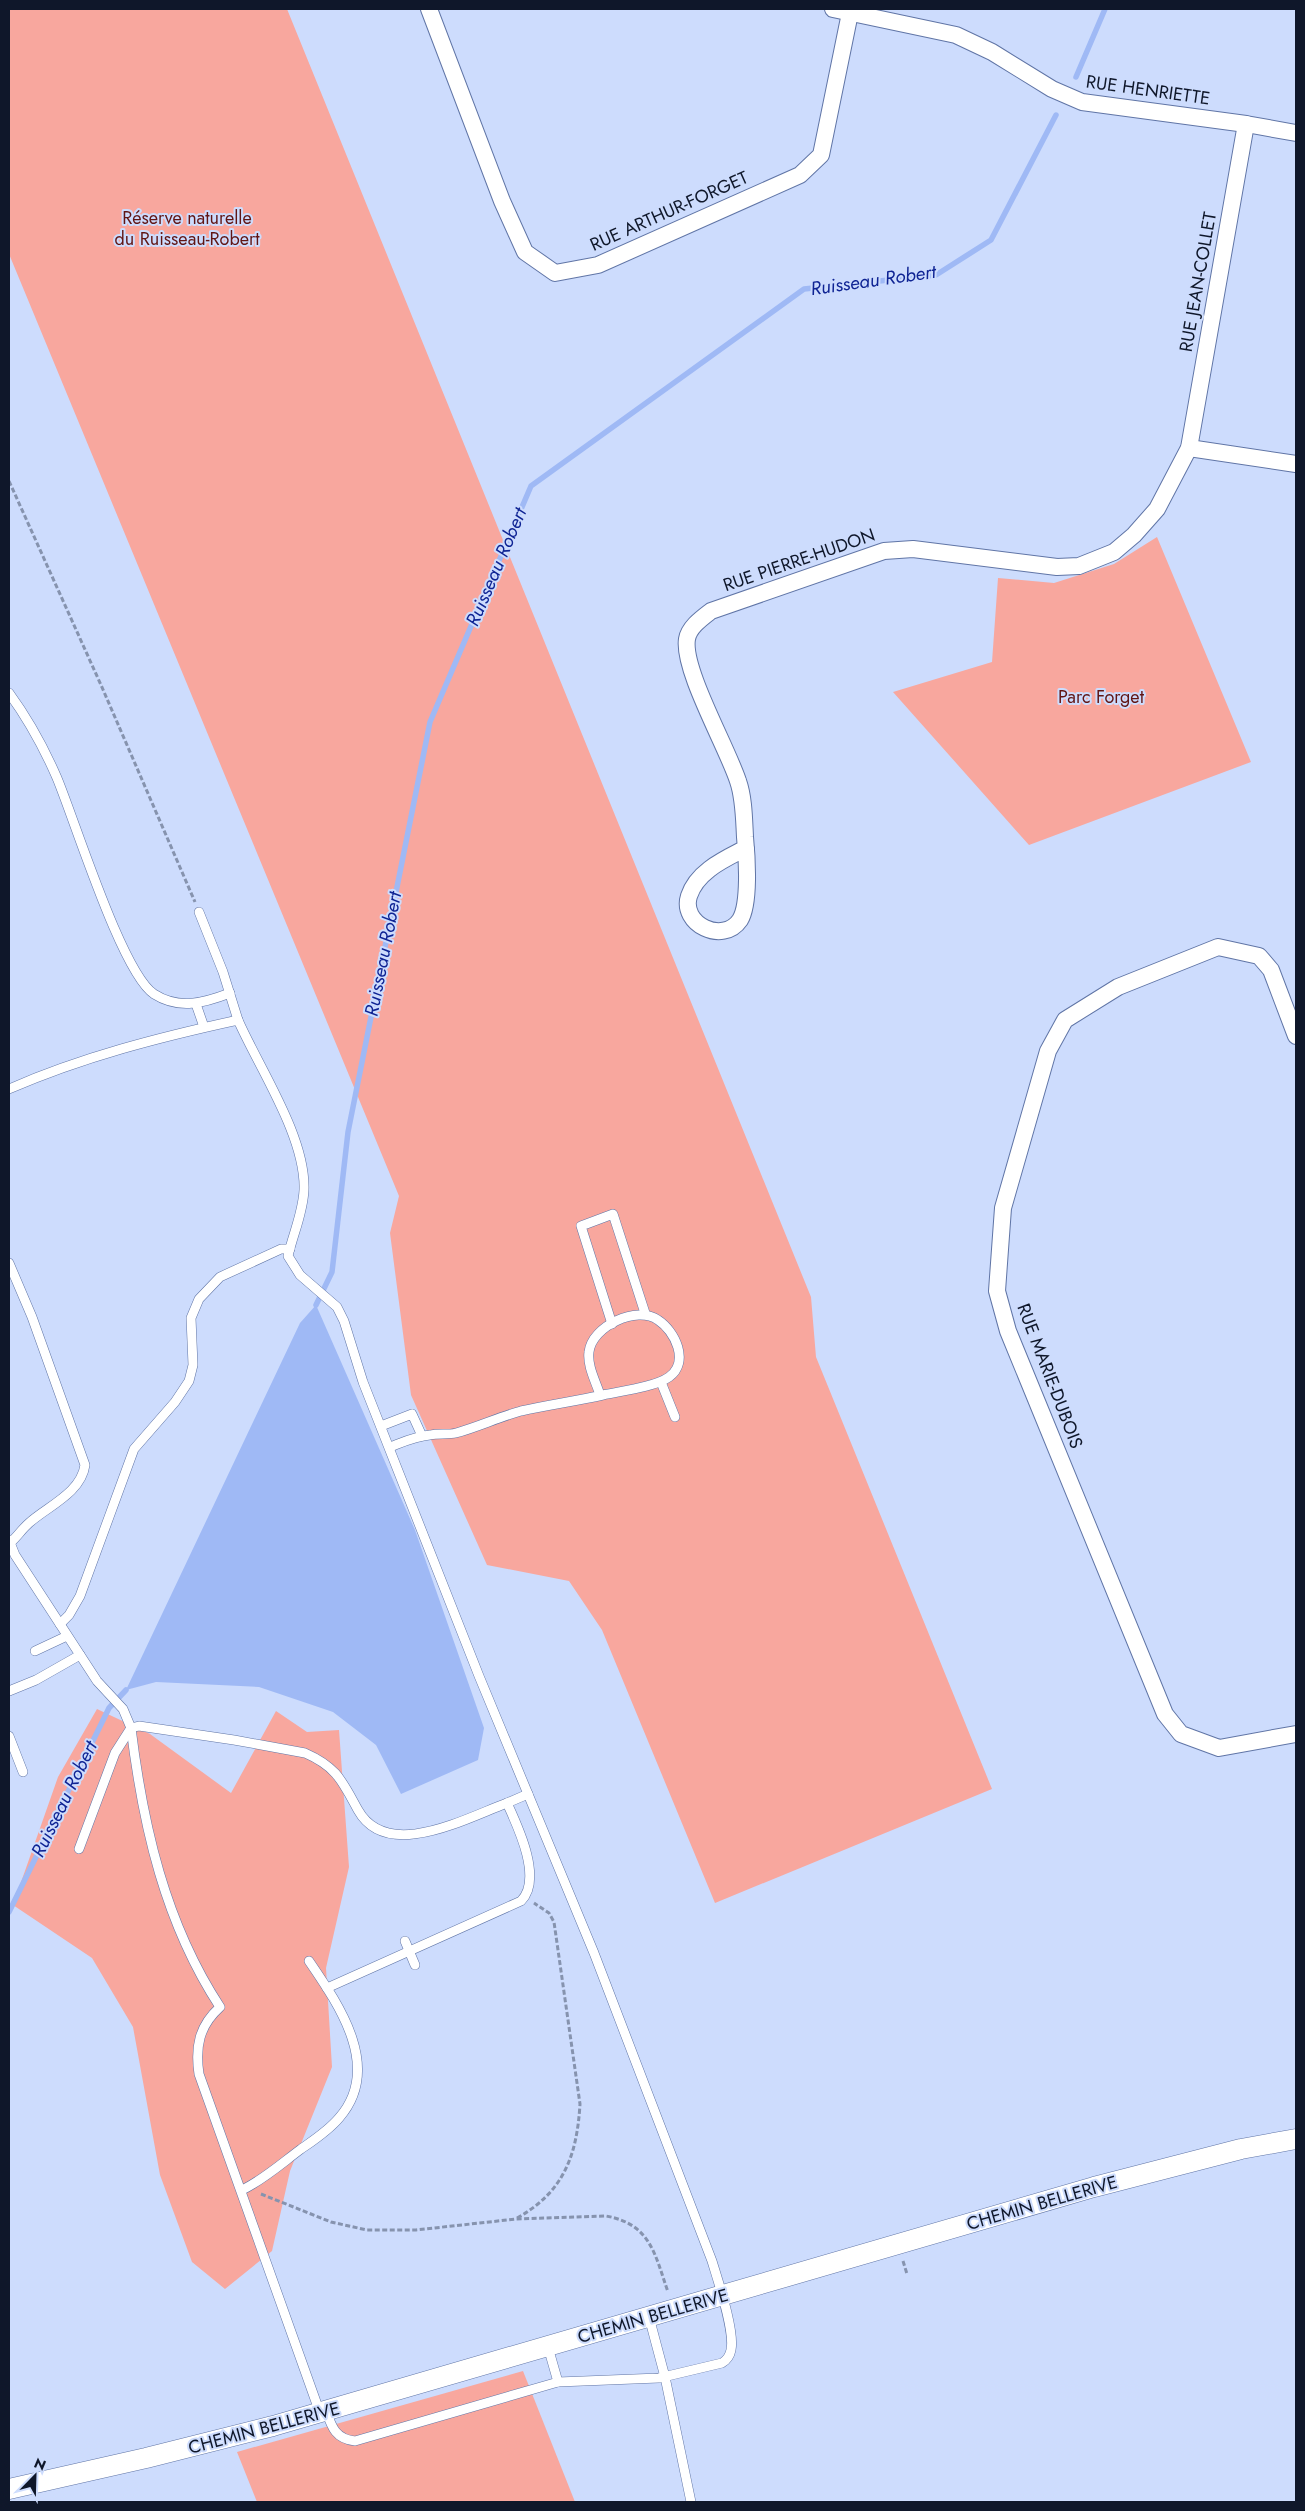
<svg xmlns="http://www.w3.org/2000/svg" width="1305" height="2511" viewBox="0 0 1305 2511" font-family="Jost,sans-serif">
<style>
.green{fill:#f8a79e}
.water{fill:#9fb9f5}
.lines{fill:none;stroke-linecap:round;stroke-linejoin:round}
.stream{stroke:#9fb9f5;stroke-width:5.5}
.service-casing{stroke:#6075a6;stroke-width:10}
.minor-casing{stroke:#6075a6;stroke-width:18}
.tertiary-casing{stroke:#6075a6;stroke-width:21}
.path{stroke:#8693ae;stroke-width:3;stroke-dasharray:5 2.5;stroke-linecap:butt}
.service{stroke:#fff;stroke-width:9}
.minor{stroke:#fff;stroke-width:16}
.tertiary{stroke:#fff;stroke-width:20}
.labels{text-anchor:middle;dominant-baseline:central;stroke-width:4;stroke-linejoin:round;paint-order:stroke}
.street-label{font-size:18px;fill:#0f172a;stroke:#cddcfd}
.park-label{font-size:18px;fill:#611514;stroke:#cddcfd}
.water-label{font-size:19px;font-style:italic;fill:#0f2494;stroke:#cddcfd}
</style>
<rect width="100%" height="100%" fill="#cddcfd"/>
<!-- green -->
<g class="green">
<path d="M9 9H287L811 1297 816 1357 992 1789 715 1903 602 1630 569 1581 487 1565 411 1395 390 1233 399 1196 9 254Z"/>
<path d="M1157 537 1251 762 1029 845 893 692 992 662 998 578 1054 583 1114 564Z"/>
<path d="M97 1709 150 1734 231 1793 276 1711 307 1732 339 1730 349 1867 326 1968 332 2067 290 2171 272 2251 225 2289 192 2262 160 2175 133 2027 92 1958 13 1905 58 1777Z"/>
<path d="M523 2371 575 2502H257L237 2452Z"/>
</g>
<!-- water -->
<path class="water" d="M316 1305 415 1530 484 1728 478 1760 401 1794 376 1745 333 1712 259 1687 156 1682 126 1690 300 1323Z"/>
<g class="lines">
<!-- stream -->
<g class="stream">
<path d="M1076 77 1105 9"/>
<path d="M316 1305 332 1272 348 1132 430 722 531 486 804 289 936 275 991 240 1056 115"/>
<path d="M9 1912 109 1708 126 1690"/>
</g>
<defs>
<g id="service">
<path d="M9 693C28 719 44 748 57 778 75 821 122 973 154 994 179 1010 204 1003 230 993"/>
<path d="M199 912 223 972 238 1020"/>
<path d="M196 1004 204 1027"/>
<path d="M9 1089C82 1057 160 1037 238 1020 259 1068 306 1137 304 1190 303 1213 293 1234 288 1256L300 1275 337 1307 344 1321 363 1382 479 1676 594 1953 712 2261C718 2281 735 2331 731 2350 730 2355 727 2360 722 2363L659 2378 558 2382 355 2441C336 2439 332 2428 326 2411"/>
<path d="M9 1263 32 1317 85 1465C81 1493 48 1506 29 1523 22 1529 17 1537 10 1543"/>
<path d="M612 1324 581 1226 613 1214 645 1313"/>
<path d="M661 1382 675 1417"/>
<path d="M381 1426 412 1414 422 1436"/>
<path d="M390 1447C403 1442 416 1436 430 1435 438 1433 448 1435 456 1433 478 1427 499 1417 521 1411 548 1405 576 1401 603 1395 621 1391 655 1387 669 1377 690 1362 675 1331 658 1320 637 1305 592 1326 589 1352 587 1366 596 1382 600 1395"/>
<path d="M9 1540 15 1555 97 1681 123 1709 131 1728C143 1826 165 1923 220 2007 199 2026 195 2047 199 2074L320 2413"/>
<path d="M60 1624 69 1615 80 1596 134 1449 175 1402 189 1381 193 1365 191 1318 199 1299 220 1277 281 1249H290"/>
<path d="M35 1651 67 1636"/>
<path d="M9 1691 36 1680 80 1655"/>
<path d="M9 1736 23 1772"/>
<path d="M79 1849 115 1753 131 1728 139 1726 234 1740 305 1753C337 1767 342 1781 358 1810 387 1862 466 1818 507 1803"/>
<path d="M405 1941 415 1965"/>
<path d="M327 1988 521 1901C543 1879 518 1827 507 1803L528 1794"/>
<path d="M242 2190C263 2180 282 2163 301 2149 314 2140 328 2131 339 2118 383 2068 339 2005 309 1961"/>
<path d="M649 2317 665 2377 691 2502"/>
<path d="M548 2347 558 2382"/>
</g>
<g id="minor">
<path d="M429 9 502 201 525 252 555 273 598 265 800 175 821 155 850 13"/>
<path d="M833 9 956 35 992 52 1052 89 1082 102 1246 124 1296 133"/>
<path d="M1189 448 1296 464"/>
<path d="M746 848C725 859 697 871 689 896 680 924 723 945 740 920 750 904 747 857 745 837 744 819 744 798 738 781 727 747 682 669 687 639 689 627 702 618 711 611L884 551 913 549 1057 567 1079 566 1114 552 1134 535 1157 509 1189 448 1246 124"/>
<path d="M1296 1036 1271 970 1259 956 1218 947 1118 987 1065 1020 1048 1051 1003 1208 997 1291 1008 1331 1165 1714 1181 1734 1219 1748 1296 1734"/>
</g>
<path id="tertiary" d="M9 2489 146 2458 273 2426 1094 2187 1241 2149 1296 2139"/>
</defs>
<!-- service casing -->
<use href="#service" class="service-casing"/>
<!-- minor casing -->
<use href="#minor" class="minor-casing"/>
<!-- tertiary casing -->
<use href="#tertiary" class="tertiary-casing"/>
<!-- path -->
<g class="path">
<path d="M9 481 101 685 195 902"/>
<path d="M261 2194 331 2222 367 2230H416L516 2219 606 2216C651 2224 655 2255 668 2292"/>
<path d="M517 2218C564 2192 577 2155 580 2104L554 1922 549 1913 534 1903"/>
<path d="M903 2261 907 2274"/>
</g>
<!-- service -->
<use href="#service" class="service"/>
<!-- minor -->
<use href="#minor" class="minor"/>
<!-- tertiary -->
<use href="#tertiary" class="tertiary"/>
</g>
<g class="labels">
<!-- street labels -->
<g class="street-label">
<text transform="translate(1148 90) rotate(8)">RUE HENRIETTE</text>
<text transform="translate(669 211) rotate(-24)">RUE ARTHUR-FORGET</text>
<text transform="translate(1198 282) rotate(-80)">RUE JEAN-COLLET</text>
<text transform="translate(799 560) rotate(-19)">RUE PIERRE-HUDON</text>
<text transform="translate(1050 1376) rotate(69)">RUE MARIE-DUBOIS</text>
<text transform="translate(1042 2203) rotate(-16)">CHEMIN BELLERIVE</text>
<text transform="translate(653 2316) rotate(-16)">CHEMIN BELLERIVE</text>
<text transform="translate(264 2428) rotate(-15)">CHEMIN BELLERIVE</text>
</g>
<!-- park labels -->
<g class="park-label">
<text x="187" y="218">Réserve naturelle<tspan x="187" dy="21">du Ruisseau-Robert</tspan></text>
<text x="1101" y="697">Parc Forget</text>
</g>
<!-- water labels -->
<g class="water-label">
<text transform="translate(873 280) rotate(-8)">Ruisseau Robert</text>
<text transform="translate(496 567) rotate(-67)">Ruisseau Robert</text>
<text transform="translate(383 954) rotate(-79)">Ruisseau Robert</text>
<text transform="translate(64 1799) rotate(-64)">Ruisseau Robert</text>
</g>
</g>
<!-- border -->
<rect width="1305" height="2511" fill="none" stroke="#0f172a" stroke-width="20"/>
<!-- north arrow -->
<g transform="translate(35 2476) rotate(23)" stroke="#cddcfd" stroke-width="4" paint-order="stroke">
<path d="M0-4L9 19L0 12L-9 19Z" fill="#0f172a"/>
<text y="-8" font-size="14" font-weight="bold" text-anchor="middle" fill="#0f172a">N</text>
</g>
</svg>
